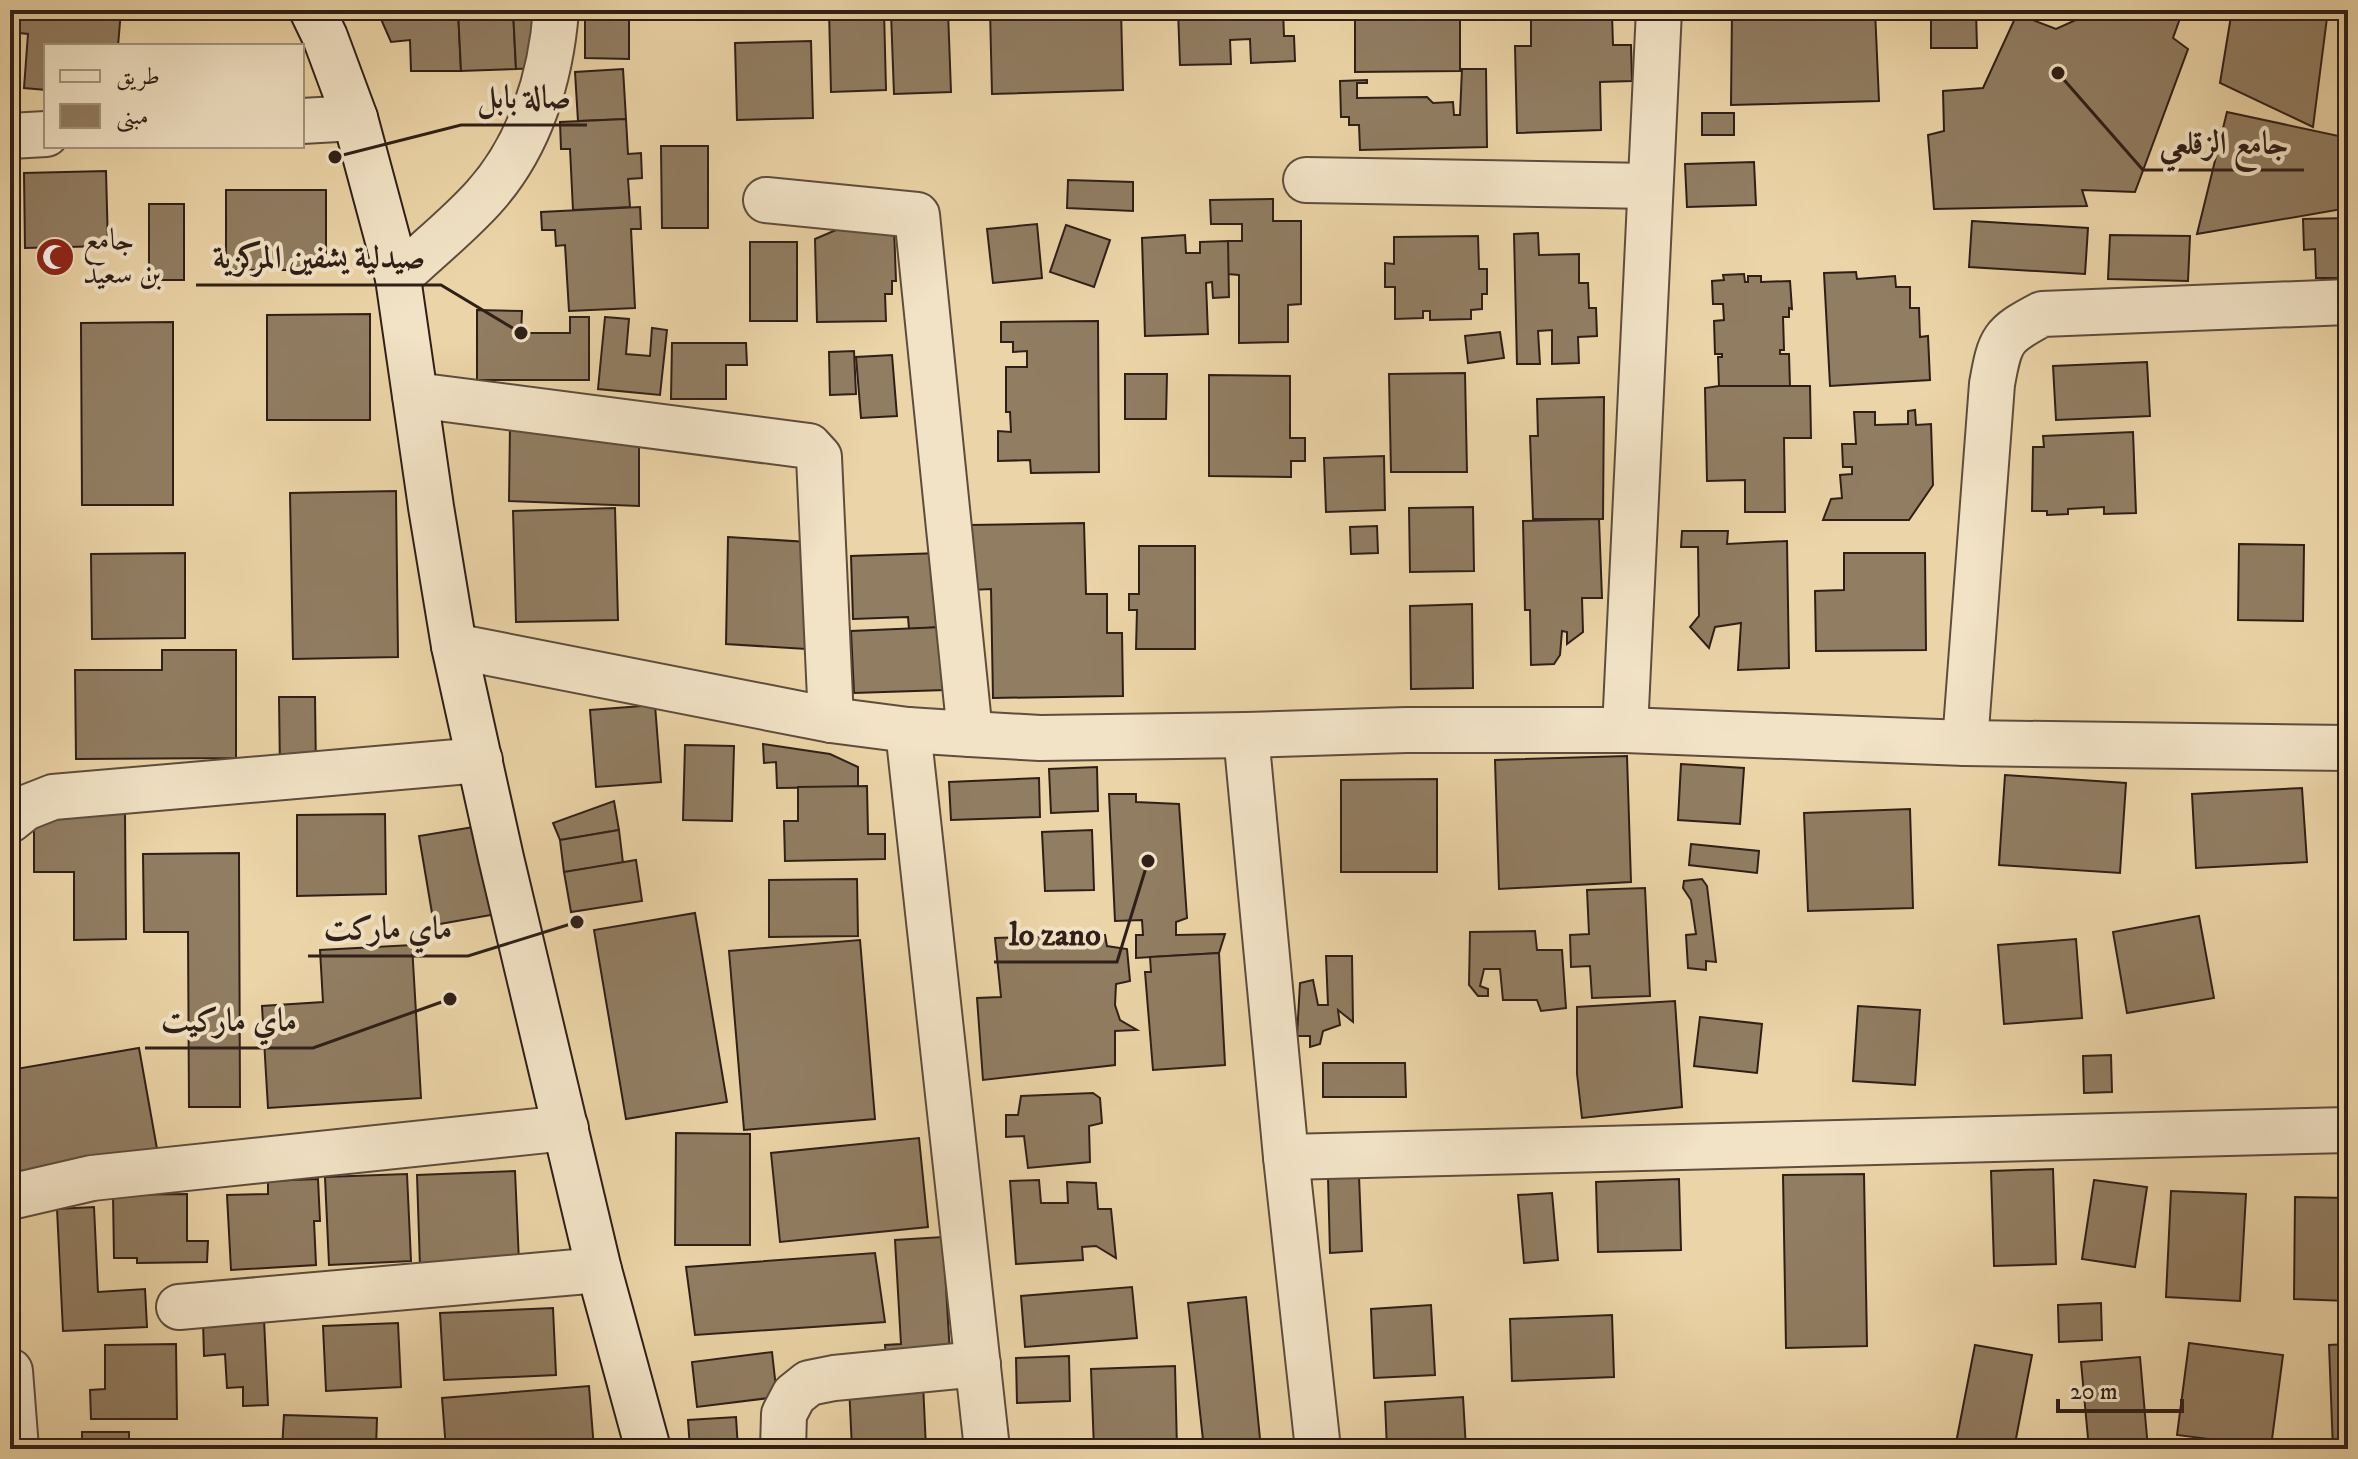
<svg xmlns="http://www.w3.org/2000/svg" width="2358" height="1459" viewBox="0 0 2358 1459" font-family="'IM FELL DW Pica',Amiri,serif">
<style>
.building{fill:#917d62;stroke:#2f1f18;stroke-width:2}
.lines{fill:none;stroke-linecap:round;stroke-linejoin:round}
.street-casing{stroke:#5e4c3c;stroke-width:48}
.secondary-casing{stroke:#2f1f18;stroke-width:48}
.street{stroke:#f2e3c6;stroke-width:44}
.secondary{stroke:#f2e3c6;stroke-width:44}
.labels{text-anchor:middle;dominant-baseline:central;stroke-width:8;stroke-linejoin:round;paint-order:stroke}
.poi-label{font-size:30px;fill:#2f1f18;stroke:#f2e3c6;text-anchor:start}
.leader{fill:none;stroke:#2f1f18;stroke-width:3}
.callout-dot{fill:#2f1f18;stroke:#f2e3c6;stroke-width:3}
.callout-label{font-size:32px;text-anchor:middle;font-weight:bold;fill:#2f1f18;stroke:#f2e3c6;stroke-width:8;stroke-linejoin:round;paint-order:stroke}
</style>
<rect width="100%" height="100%" fill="#ebd4a7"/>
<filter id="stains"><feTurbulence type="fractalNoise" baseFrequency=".0025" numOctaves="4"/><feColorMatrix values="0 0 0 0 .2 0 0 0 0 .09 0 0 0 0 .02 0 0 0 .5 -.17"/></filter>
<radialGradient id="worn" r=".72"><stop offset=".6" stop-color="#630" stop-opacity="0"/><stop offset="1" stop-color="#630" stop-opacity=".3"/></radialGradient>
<!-- building -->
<g class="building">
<path d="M10 10H121L118 46H46V90L24 88 28 34 10 32Z"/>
<path d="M377 10H458L461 71H411L410 40 391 42Z"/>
<path d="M458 10H513L516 69 461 71Z"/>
<path d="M513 10H543L545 68 516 69Z"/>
<path d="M585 10H629V59L585 58Z"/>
<path d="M829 10H884L886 90 831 92Z"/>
<path d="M990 10H1121L1123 90 992 94Z"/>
<path d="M1178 10H1283L1284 36H1294L1295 61 1251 63 1250 39 1230 40 1231 64 1180 65Z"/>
<path d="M1355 10H1460V71L1355 72Z"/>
<path d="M1531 10H1587L1588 18H1600V10H1630V15H1612L1613 45H1631L1632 81 1600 82 1601 130 1517 133 1515 46H1531Z"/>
<path d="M1732 10H1875L1879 101 1731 105Z"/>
<path d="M1931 10H1976L1977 48H1931Z"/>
<path d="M2098 10H2183L2173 38 2188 49 2135 192 2082 190 2087 206 1934 209 1928 135 1944 131 1943 91 1983 88 2017 14 2056 29Z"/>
<path d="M2232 10H2328L2313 127 2220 83Z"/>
<path d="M948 11 951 92 894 94 891 13Z"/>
<path d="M811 41 813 118 737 120 735 43Z"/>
<path d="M623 69 626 119 578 121 575 72Z"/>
<path d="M1462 69H1486L1487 147 1360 150 1359 125H1349V117H1341L1340 81 1367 80V83H1357V98L1427 97 1433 103 1453 102 1454 115H1460Z"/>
<path d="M2227 112 2348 138V208L2197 234Z"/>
<rect x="1702" y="113" width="32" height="22"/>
<path d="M626 119 628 154 641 153 642 178 628 179 630 207 573 210 570 149H561L560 122Z"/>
<path d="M661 146H708V228H662Z"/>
<path d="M1754 162 1756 205 1687 207 1685 164Z"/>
<path d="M106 171 108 246 25 248 24 173Z"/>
<path d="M1068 180 1133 182V211L1067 208Z"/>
<rect x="226" y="190" width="100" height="80"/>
<path d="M1273 199V221H1301V304L1288 305V342L1239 343V275L1228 274V241H1242V224H1211L1210 200Z"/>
<rect x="149" y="204" width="35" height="76"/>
<path d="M640 207 641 229H631L635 308 569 311 565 245 556 246 555 230H542L541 212Z"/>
<path d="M2348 218V278H2316L2315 249 2304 250 2303 219Z"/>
<path d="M1972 221 2088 228 2085 274 1969 267Z"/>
<path d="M1037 224 1042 278 993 283 987 229Z"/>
<path d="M1066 225 1110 240 1094 287 1050 272Z"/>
<path d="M894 228 896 281H892V294H885L886 321 817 322 815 239 836 230Z"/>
<path d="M1538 233 1539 255 1579 254V283H1588L1589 308H1596L1597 336 1578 337 1579 363 1552 364V330L1538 331 1540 364H1517L1514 234Z"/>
<path d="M1185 235 1186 253H1200V242L1228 241 1229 297 1213 298 1212 282 1206 283 1208 334 1145 336 1142 238Z"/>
<path d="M2110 235 2190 236 2188 281 2108 279Z"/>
<path d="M1478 236 1479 269H1487V294H1482V309L1471 310V319L1430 320V311H1423V318L1395 319V287H1385V263L1394 264V237Z"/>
<rect x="750" y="242" width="47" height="79"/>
<path d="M1856 272 1857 279 1895 276 1896 287H1910V308H1919L1920 337 1928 336 1930 380 1830 386 1824 273Z"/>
<path d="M1744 274 1745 282H1748V276H1761V282L1790 281 1792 309 1789 308V317H1783L1784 350H1780V354H1789L1790 387 1719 386 1718 357H1722V354H1715L1714 321 1724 320 1723 304H1713L1712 281 1724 280 1723 275Z"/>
<path d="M477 310 522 311 521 333H570V317H589V380H477Z"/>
<path d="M370 314V420H267V315Z"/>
<path d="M605 317 629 319 626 354 650 356 652 328 667 330 660 395 598 389Z"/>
<path d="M1098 321 1099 472 1031 473 1030 460 998 461V431L1011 432 1010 412H1006V367H1027V351L1013 352V342H1001V322Z"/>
<path d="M173 322V505H82L81 323Z"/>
<path d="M1500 332 1504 358 1468 363 1465 336Z"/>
<path d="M672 343H746L747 365H726V399H671Z"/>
<path d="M854 351 856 394 830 395 829 352Z"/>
<path d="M892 355 897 416 861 418 856 357Z"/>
<path d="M2147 362 2150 416 2056 420 2053 366Z"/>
<path d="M1465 373 1467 472H1391L1389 374Z"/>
<path d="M1125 374H1167L1166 419H1125Z"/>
<path d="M1209 375 1290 376V438H1305V461H1291V477L1209 476Z"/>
<path d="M1719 386H1810L1811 438H1784L1785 512H1745V480L1707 481 1705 388Z"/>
<path d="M1604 397 1603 519H1533L1530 436H1538L1537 399Z"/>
<path d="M1915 410 1916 425 1931 424 1933 485 1909 520H1823L1831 499 1842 498 1840 475 1852 474V467H1843L1842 444H1856L1854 412H1875V425L1908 424V411Z"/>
<path d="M510 425 639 429V506L509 501Z"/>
<path d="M2133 432 2136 513 2104 514V507L2068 509V514L2047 515V511H2032L2033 447H2044L2043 436Z"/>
<path d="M1384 456 1385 510 1326 512 1324 458Z"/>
<path d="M396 491 398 657 293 659 290 493Z"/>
<path d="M1473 507 1474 571 1410 572 1409 508Z"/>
<path d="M615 508 618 620 516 622 513 511Z"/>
<path d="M1599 519 1602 598H1582L1583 632 1567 644V632L1562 631 1560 655 1554 664 1531 665 1530 610H1525L1523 521Z"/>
<path d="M1084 523 1086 594H1107V633H1122L1123 696 993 698 991 589 971 590 970 525Z"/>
<path d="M1377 526 1378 553 1351 554 1350 527Z"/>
<path d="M1682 531H1728L1727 544 1787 541 1789 668 1738 670 1741 623 1715 627 1709 648 1690 627 1699 616 1698 547H1681Z"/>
<path d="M728 537 808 542 806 649 726 644Z"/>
<path d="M2239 544 2304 545 2303 621 2238 620Z"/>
<path d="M1139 546H1195V649H1136L1137 610H1129V594H1139Z"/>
<path d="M185 553V638L92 639 91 554Z"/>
<path d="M940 553 943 627 909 629 908 617 853 619 851 556Z"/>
<path d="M1844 553H1925L1926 650 1816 651 1815 591 1844 590Z"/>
<path d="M1472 604 1473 688 1411 689 1410 606Z"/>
<path d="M943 627 945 690 854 693 851 631Z"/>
<path d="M162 650H236V758L76 759 75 670H162Z"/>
<path d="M279 697H315L316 771H280Z"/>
<path d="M655 705 661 782 596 787 590 710Z"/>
<path d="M763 744 830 754 858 767V787L777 788 776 762 764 763Z"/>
<path d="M685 745 734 746 732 821 683 820Z"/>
<path d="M1627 756 1631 882 1499 889 1495 760Z"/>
<path d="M1681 764 1744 768 1740 824 1678 820Z"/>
<path d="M1097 767 1098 811 1051 813 1049 769Z"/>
<path d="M2005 775 2126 783 2120 873 1999 865Z"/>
<path d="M1039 778 1040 817 951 820 949 782Z"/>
<path d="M1437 779V872H1341V780Z"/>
<path d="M867 786 868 834H885V859L785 861 784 821H798V787Z"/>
<path d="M2302 788 2307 862 2196 868 2192 794Z"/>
<path d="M1109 794H1136V802L1179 804 1187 918 1176 922V935L1225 934 1219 953 1136 958V935H1143L1142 920 1115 921Z"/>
<path d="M614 801 619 830 560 840 553 823Z"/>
<path d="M1910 809 1913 908 1808 911 1804 813Z"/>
<path d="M34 812H125L126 939 74 940V872H34Z"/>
<path d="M385 814 386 894 297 896V815Z"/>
<path d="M492 824 508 912 434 925 419 836Z"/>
<path d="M619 830 623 863 564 872 560 840Z"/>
<path d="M1092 830 1094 890 1045 891 1042 832Z"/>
<path d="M1691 844 1759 851 1757 873 1689 865Z"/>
<path d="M239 853 240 1107H189L188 932H144L143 854Z"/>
<path d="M636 860 642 901 571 912 564 872Z"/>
<path d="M857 879 858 936 769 937V880Z"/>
<path d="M1702 879 1707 886 1716 962 1706 961V970L1688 968 1686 935 1696 934 1691 900 1683 888 1684 881Z"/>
<path d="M1645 888 1650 996 1592 998 1590 966 1571 967 1570 935 1589 934 1587 890Z"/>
<path d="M695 913 727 1102 626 1119 594 930Z"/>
<path d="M2199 916 2214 998 2127 1013 2113 932Z"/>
<path d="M1535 931 1537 950H1562L1566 1008 1541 1011 1537 1000H1503L1500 969H1484L1480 986 1488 989V996H1478L1469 985 1470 932Z"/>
<path d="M1105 935 1107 946 1127 949 1130 981 1116 984 1115 1005 1120 1020 1137 1030 1115 1031V1065L983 1080 977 998 1001 997 995 938Z"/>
<path d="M2076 939 2082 1018 2004 1024 1998 945Z"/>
<path d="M860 940 875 1119 744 1130 729 951Z"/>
<path d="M412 945 421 1098 268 1108 262 1006 323 1002 320 950Z"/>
<path d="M1219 953 1225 1065 1153 1070 1145 972H1151L1150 957Z"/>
<path d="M1326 956H1352L1353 1022 1338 1010 1340 1025 1323 1031 1320 1044 1310 1047V1036H1297L1300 983 1313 980 1318 1005H1328Z"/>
<path d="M1675 1001 1682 1107 1582 1118 1577 1074V1007Z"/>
<path d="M1858 1006 1920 1010 1915 1085 1853 1081Z"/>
<path d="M1700 1017 1762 1024 1757 1073 1694 1066Z"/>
<path d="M139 1048 159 1160 10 1186V1070Z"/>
<path d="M2111 1055 2112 1092 2084 1093 2083 1056Z"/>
<path d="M1323 1063H1405L1406 1097H1323Z"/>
<path d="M1093 1093 1100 1098 1102 1123 1089 1126 1090 1162 1028 1168 1024 1136 1006 1137V1115H1018L1021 1096Z"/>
<path d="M676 1133 750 1134V1245H675Z"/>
<path d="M919 1138 928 1227 780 1242 771 1153Z"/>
<path d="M2053 1169 2056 1264 1994 1266 1991 1171Z"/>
<path d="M515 1171 519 1262 420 1267 417 1175Z"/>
<path d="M407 1174 411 1261 329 1265 325 1177Z"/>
<path d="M1864 1174 1867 1346 1786 1348 1783 1175Z"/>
<path d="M1359 1176 1362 1251 1330 1253 1328 1177Z"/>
<path d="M318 1179 320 1221H314L316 1265 231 1270 227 1195 268 1194V1181Z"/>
<path d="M1679 1179 1681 1250 1598 1252 1596 1182Z"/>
<path d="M1039 1180 1041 1203H1068L1067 1182 1096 1183 1098 1209H1111L1116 1258 1096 1246 1082 1247 1083 1260 1016 1264 1010 1181Z"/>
<path d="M2094 1180 2147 1187 2135 1267 2082 1259Z"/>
<path d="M2171 1191 2246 1194 2240 1301 2166 1297Z"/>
<path d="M1552 1193 1558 1260 1524 1263 1518 1195Z"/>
<path d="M187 1194V1241H208L207 1262 137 1263V1258H114L113 1195Z"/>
<path d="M2295 1197 2348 1198V1301L2294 1299Z"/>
<path d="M94 1207 98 1292 145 1289 147 1327 63 1331 57 1209Z"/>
<path d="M943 1237 950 1354 886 1358 885 1345 901 1344 895 1240Z"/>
<path d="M875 1253 885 1322 695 1335 686 1267Z"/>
<path d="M1132 1287 1137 1338 1025 1347 1021 1296Z"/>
<path d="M1246 1297 1261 1449H1204L1188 1303Z"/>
<path d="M2101 1303 2102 1340 2059 1342 2058 1305Z"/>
<path d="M1431 1305 1435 1375 1374 1378 1371 1309Z"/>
<path d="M553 1308 556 1375 444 1380 440 1313Z"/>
<path d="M1612 1315 1614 1377 1512 1381 1510 1319Z"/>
<path d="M264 1319 268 1405 243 1406V1387L227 1388 225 1354 204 1356 203 1321Z"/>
<path d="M398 1323 401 1387 326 1391 323 1326Z"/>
<path d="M2189 1343 2283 1355 2271 1447 2177 1435Z"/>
<path d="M176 1344 177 1419H91L90 1390 105 1389V1345Z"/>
<path d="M2348 1344V1449H2333L2329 1345Z"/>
<path d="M1975 1345 2032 1355 2014 1449 1955 1448Z"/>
<path d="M772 1352 777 1397 697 1407 692 1362Z"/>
<path d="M1069 1356 1070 1401 1017 1403 1016 1358Z"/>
<path d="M2140 1357 2148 1449H2089L2081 1362Z"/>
<path d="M1175 1366 1177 1449H1094L1091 1369Z"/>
<path d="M923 1383 926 1449H852L849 1385Z"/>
<path d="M589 1386 594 1449H446L442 1398Z"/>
<path d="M1463 1397 1466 1449H1387L1385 1402Z"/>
<path d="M284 1415 377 1418 376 1449H282Z"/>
<path d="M736 1417 738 1449H690L688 1420Z"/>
<rect x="82" y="1432" width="47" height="17"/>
</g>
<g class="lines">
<defs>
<g id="street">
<path d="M302 121 355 118"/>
<path d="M10 136 46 134"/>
<path d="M1306 180 1649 186"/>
<path d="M766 200 917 215 970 734"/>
<path d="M398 278C426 251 458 226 484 197 530 146 551 77 556 10"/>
<path d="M415 395 809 446 819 457 831 720"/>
<path d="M454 646 831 720 908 730 970 734 1040 738 1246 735 1406 730H1625L1965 743 2348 748"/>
<path d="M908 730 987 1449"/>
<path d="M1625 730 1659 10"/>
<path d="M1246 735 1286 1157 1318 1449"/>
<path d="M1965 743 1992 384C2000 339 2002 335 2042 314L2348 302"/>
<path d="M10 820 25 808 53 797 480 760"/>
<path d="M1286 1157 2348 1130"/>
<path d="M10 1197 92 1178 566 1128"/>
<path d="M179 1307 599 1270"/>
<path d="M10 1371 16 1449"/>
<path d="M783 1449 784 1414 794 1395 809 1383 834 1378 978 1364"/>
</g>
<path id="secondary" d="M312 10 325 37 355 118 398 278 431 507 454 646 501 858 599 1270 648 1449"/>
</defs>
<!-- street casing -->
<use href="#street" class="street-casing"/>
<!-- secondary casing -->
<use href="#secondary" class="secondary-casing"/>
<!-- street -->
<use href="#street" class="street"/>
<!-- secondary -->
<use href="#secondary" class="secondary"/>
</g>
<!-- icons -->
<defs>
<symbol id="mosque-disc" viewBox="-11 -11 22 22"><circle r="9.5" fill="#8f2418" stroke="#f2e3c6"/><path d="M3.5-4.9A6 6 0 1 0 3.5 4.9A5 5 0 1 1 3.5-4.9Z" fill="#fff"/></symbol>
</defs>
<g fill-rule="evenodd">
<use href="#mosque-disc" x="33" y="235" width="44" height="44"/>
</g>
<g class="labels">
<!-- poi labels -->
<g class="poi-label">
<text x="83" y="240">جامع<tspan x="83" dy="34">بن سعيد</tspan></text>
</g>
</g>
<!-- callouts -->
<path class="leader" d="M335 157L461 125H587M2058 73L2143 170H2304M521 333L441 285H196M577 922L468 956H308M1148 861L1117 962H994M450 999L313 1048H145"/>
<g class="callout-dot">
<circle cx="335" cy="157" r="8"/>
<circle cx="2058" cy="73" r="8"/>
<circle cx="521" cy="333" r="8"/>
<circle cx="577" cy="922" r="8"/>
<circle cx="1148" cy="861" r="8"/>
<circle cx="450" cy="999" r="8"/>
</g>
<g class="callout-label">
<text x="524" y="108">صالة بابل</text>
<text x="2224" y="154">جامع الزقلعي</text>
<text x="319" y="268">صيدلية يشفين المركزية</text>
<text x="388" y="939">ماي ماركت</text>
<text x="1055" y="945">lo zano</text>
<text x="229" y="1031">ماي ماركيت</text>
</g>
<!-- margin -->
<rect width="2358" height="1459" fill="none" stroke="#ebd4a7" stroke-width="40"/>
<rect x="12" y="12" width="2334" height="1435" fill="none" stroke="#2f1f18" stroke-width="4"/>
<rect x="20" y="20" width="2318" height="1419" fill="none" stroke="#2f1f18" stroke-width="2"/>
<!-- legend -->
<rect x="44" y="44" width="260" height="104" fill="#f2e3c6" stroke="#a49580" stroke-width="2"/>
<rect x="60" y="70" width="40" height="12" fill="#f2e3c6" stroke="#a49580" stroke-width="2"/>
<text x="116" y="84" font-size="24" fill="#2f1f18">طريق</text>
<rect x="60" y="104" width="40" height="24" fill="#917d62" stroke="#a49580" stroke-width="2"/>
<text x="116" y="124" font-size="24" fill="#2f1f18">مبنى</text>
<!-- scale -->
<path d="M2058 1399v12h124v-12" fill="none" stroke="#2f1f18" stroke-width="4"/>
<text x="2070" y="1399" font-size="24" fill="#2f1f18" stroke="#f2e3c6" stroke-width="6" paint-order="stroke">20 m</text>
<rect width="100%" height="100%" filter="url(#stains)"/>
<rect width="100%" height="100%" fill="url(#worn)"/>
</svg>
